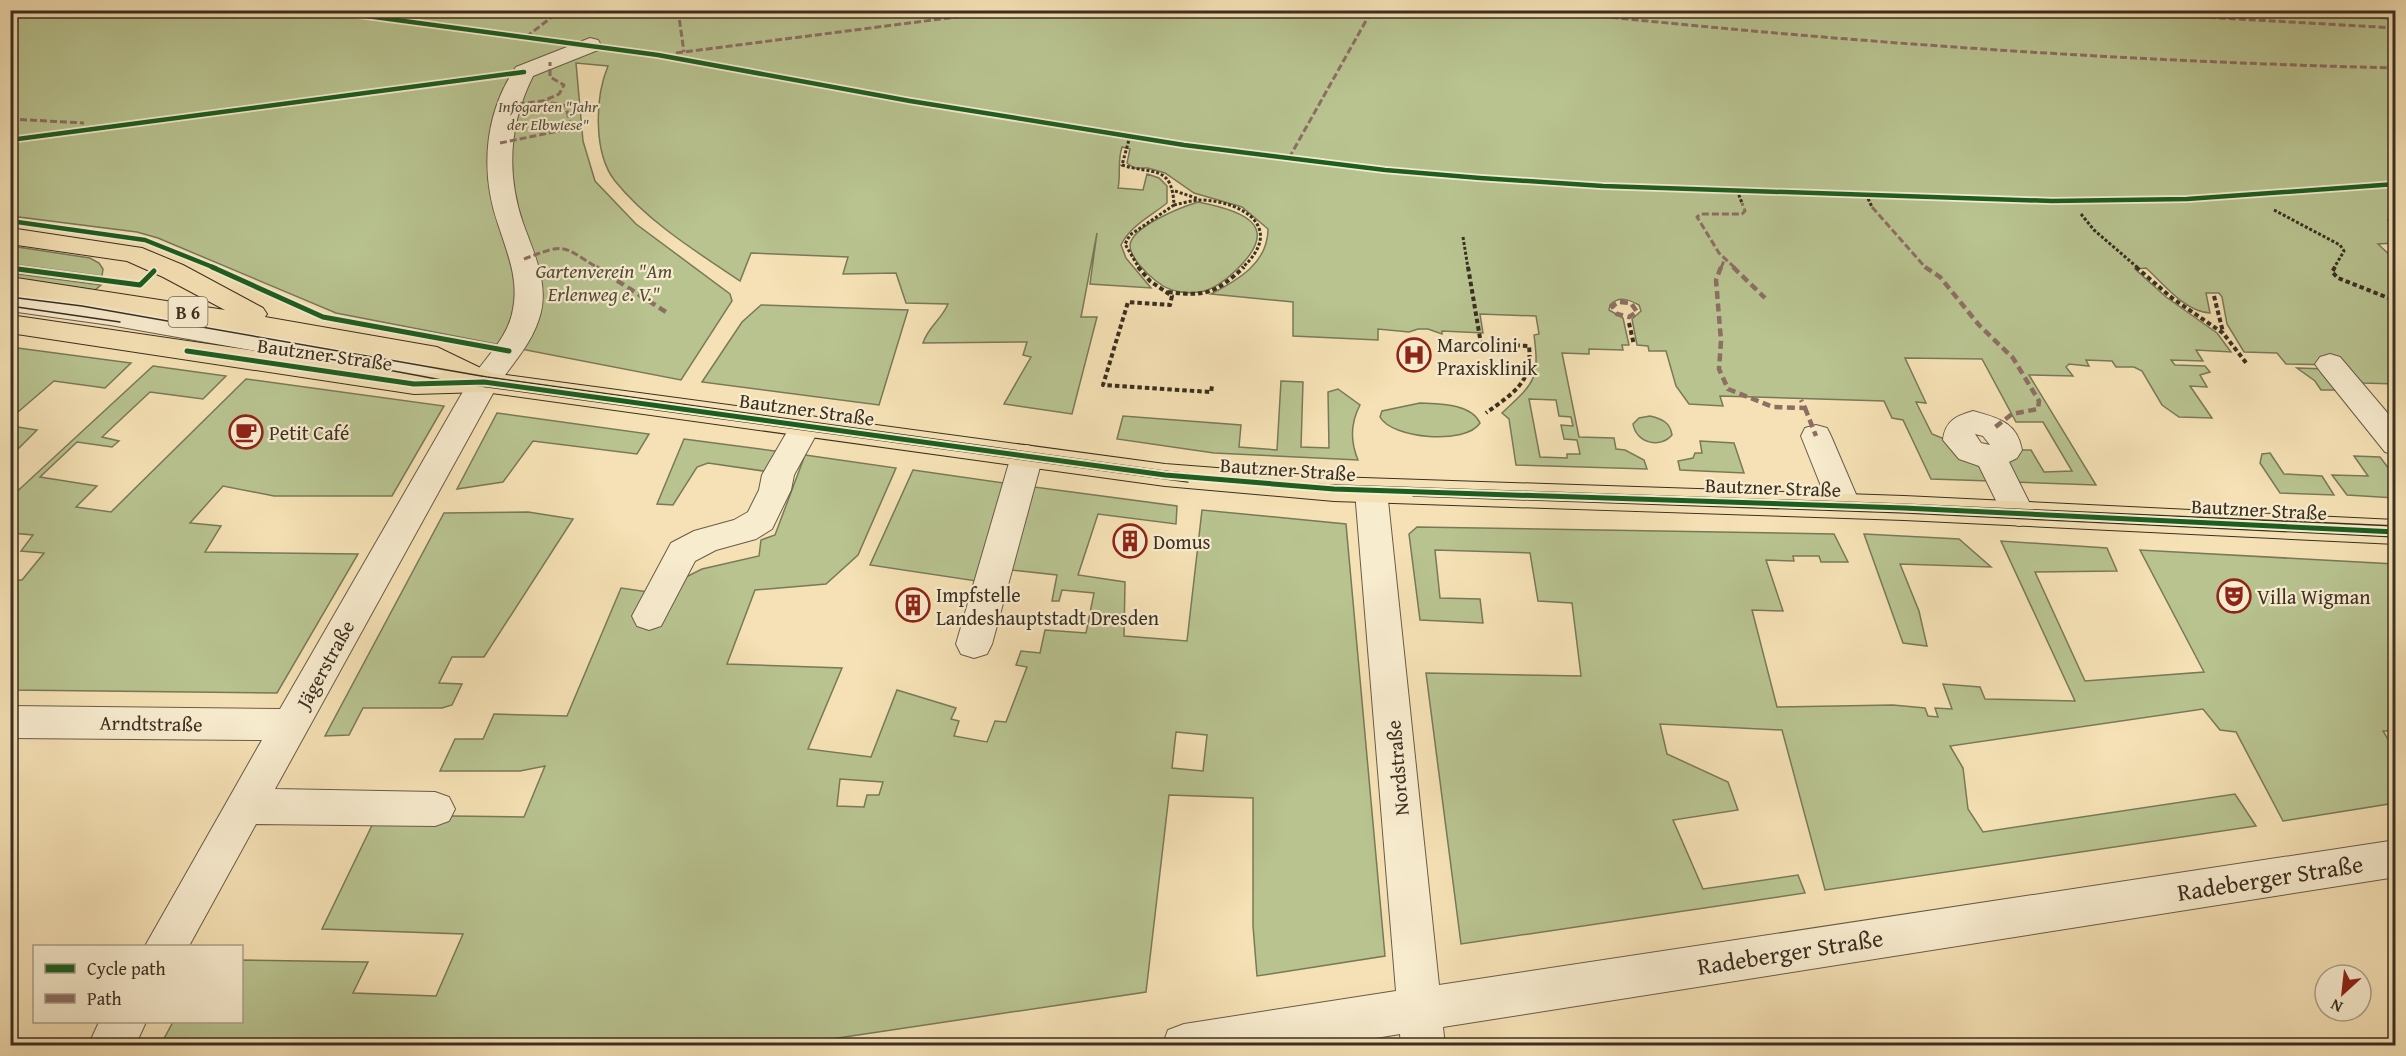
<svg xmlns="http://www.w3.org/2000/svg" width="2406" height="1056" viewBox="0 0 2406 1056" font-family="'Gentium Book Plus',serif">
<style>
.green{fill:#b8c390;stroke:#797958;stroke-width:1.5;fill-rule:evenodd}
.water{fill:#9dbdb2;stroke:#758478;stroke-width:1.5}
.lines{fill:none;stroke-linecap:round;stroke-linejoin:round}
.minor-casing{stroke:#695c46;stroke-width:2}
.major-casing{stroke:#3a2f21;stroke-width:2}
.path-far1{stroke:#3a2f21;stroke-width:3;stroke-dasharray:3 2;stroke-linecap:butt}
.path{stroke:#3a2f21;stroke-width:4;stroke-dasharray:4.5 3;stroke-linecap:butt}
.minor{fill:#f8eccf;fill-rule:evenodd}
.major{fill:#f5e1b5;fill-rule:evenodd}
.tram{stroke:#3a2f21;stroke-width:1.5}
.quiet-far1{stroke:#8d6e63;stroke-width:3;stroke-dasharray:7 3;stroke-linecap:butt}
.quiet{stroke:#8d6e63;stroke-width:4.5;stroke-dasharray:8 4.5;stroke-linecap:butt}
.cycleway-far1-casing{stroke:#f8eccf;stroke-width:8}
.cycleway-casing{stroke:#f8eccf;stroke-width:9}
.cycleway-far1{stroke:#1b5e20;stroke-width:4.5}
.cycleway{stroke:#1b5e20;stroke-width:5}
.labels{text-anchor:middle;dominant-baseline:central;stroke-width:4.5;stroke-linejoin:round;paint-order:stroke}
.far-park-label{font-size:16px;font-style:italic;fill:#534d37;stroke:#f8eccf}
.shield{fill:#f8eccf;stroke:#736855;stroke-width:1.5}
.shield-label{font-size:18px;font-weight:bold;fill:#3a2f21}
.park-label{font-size:20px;font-style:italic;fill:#534d37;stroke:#f8eccf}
.poi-label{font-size:20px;fill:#3a2f21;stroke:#f8eccf;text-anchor:start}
.street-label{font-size:20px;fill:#3a2f21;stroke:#f8eccf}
.near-street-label{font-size:24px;fill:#3a2f21;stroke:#f8eccf}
</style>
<rect width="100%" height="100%" fill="#f5e1b5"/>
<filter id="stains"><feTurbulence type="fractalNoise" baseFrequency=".00333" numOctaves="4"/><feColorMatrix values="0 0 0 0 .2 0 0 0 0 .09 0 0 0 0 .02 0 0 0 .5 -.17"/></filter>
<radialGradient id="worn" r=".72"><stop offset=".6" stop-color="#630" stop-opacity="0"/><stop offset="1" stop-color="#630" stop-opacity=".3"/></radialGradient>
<!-- green -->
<g class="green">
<path d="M2218 10 2395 19 2396 219 2388 220 2395 227V243L2378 244 2395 260V384L2363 383 2341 365 2286 364 2277 353 2244 352 2227 324 2222 297 2219 293H2206L2210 313C2185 312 2164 284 2146 268L2135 269 2166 297 2217 333 2231 352 2196 350 2203 361 2171 360 2175 365 2205 366 2210 372 2200 375 2207 387 2190 386 2212 418 2179 417 2162 405 2142 371 2134 367H2116L2112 361 2086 360 2089 366 2069 364 2066 367 2073 376 2029 375 2096 485 2013 482 2004 464 2016 457 2018 450H2031L2044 472 2072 471 2043 422H2016L1982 359 1905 358 1926 403 1916 402 1932 434 1949 441 1983 463 1990 481 1931 479 1903 420 1892 418 1884 401 1720 396 1723 406 1689 404 1676 386 1666 351H1649L1648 346 1637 345 1632 319 1641 311 1639 305C1628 299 1619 296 1610 305L1609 310 1623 318 1629 345H1622L1623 350 1589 349V354L1562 353 1579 437 1614 438 1616 449 1625 450 1644 460 1647 469 1516 465 1509 419 1502 413C1534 383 1540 380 1534 335L1539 334 1536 316 1480 314 1483 333 1442 331V334L1428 329H1418L1409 332 1378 329V340L1293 336V302L1211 294C1238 280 1268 263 1268 229L1242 207 1194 193 1165 173 1148 168H1134L1127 163 1130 149 1122 147C1117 162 1121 176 1118 188L1143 190 1147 174 1159 178 1167 186V203C1151 216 1130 226 1121 245L1126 258 1151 288 1090 284 1097 233 1081 317H1097L1072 414 1004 404 1031 357 1023 355 1027 342 923 343C928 327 942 319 948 304L906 303 896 273 843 274 848 257 751 253 740 281C697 252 648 222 615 181 593 153 595 97 608 66L576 63 583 141 595 181 636 224 730 294 732 301 681 380 336 313 158 238 137 232 11 216V11ZM1529 399 1556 400 1559 416 1571 417 1573 426 1561 425 1564 439 1577 440 1580 454H1567V458L1540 457Z"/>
<path d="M1198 202C1245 211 1284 226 1234 272 1226 280 1211 291 1199 292 1184 294 1168 291 1156 281 1147 274 1130 258 1130 245 1132 226 1182 207 1198 202Z"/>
<path d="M11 246 90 258 99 263 103 269 102 276 11 264Z"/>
<path d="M11 273 101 285 95 290 11 279Z"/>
<path d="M761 305 908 310 879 405 702 382 742 322Z"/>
<path d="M10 347 131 363 105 388 54 381 11 418Z"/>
<path d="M153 366 226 376 203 399 150 392 102 437 119 441 112 447 77 442 40 477 97 486 76 507 111 512 246 379 444 406 392 496H274L223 486 190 523 221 526 205 552 358 554 277 693 11 690V580H22L44 553 21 551 33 535 11 533V516L16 510 11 509V497Z"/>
<path d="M2297 368 2327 369 2344 390H2321L2315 381Z"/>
<path d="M1281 381 1303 382 1301 447 1329 448 1328 392 1338 389 1360 405C1351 422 1350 441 1358 460L1214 453 1117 439 1123 416 1241 425 1239 447 1277 450Z"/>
<path d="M1420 403C1438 404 1471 403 1480 423 1466 445 1392 439 1380 417L1382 411Z"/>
<path d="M497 413 649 434 637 454 533 441 503 482 457 489Z"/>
<path d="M1650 416C1662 419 1670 422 1672 435 1660 449 1636 443 1633 424L1639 418Z"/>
<path d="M11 426 37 430 11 456 10 426Z"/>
<path d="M684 439 782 452 770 472 708 463 697 467 673 505 657 504Z"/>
<path d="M1700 441 1734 443 1744 473 1680 470 1678 461 1693 458 1695 453H1702Z"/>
<path d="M2270 453 2284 474 2322 476 2334 495 2280 493 2260 463 2262 454Z"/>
<path d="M805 455 896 468 858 555 826 584 755 590 727 664 842 668 808 749 871 757 897 690 956 708 951 719 959 721 954 736 987 742 995 721 1006 722 1027 667 1016 665 1021 651 1040 653 1045 630 1086 633 1094 593 1062 590 1059 601H1052L1057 575 1003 569 1027 486 1177 506 1176 524 1098 514 1078 575 1125 582 1124 636 1187 641 1202 510 1346 524 1385 956 1257 976 1253 926V798L1169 795 1146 992 791 1045 160 1046 173 1022H242V960L368 962 353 993 436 996 463 934 322 929 377 815 524 817 545 766 520 771H440L455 739H483L494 714 567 716 621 588 676 596 686 577 702 569 759 556 761 540 775 535ZM1176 732 1207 735 1203 771 1172 768ZM840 779 883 782 879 795H867L864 807 837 806Z"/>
<path d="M2354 456 2380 457 2395 477V498L2347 495 2332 475 2368 476Z"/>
<path d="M913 470 1011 484 983 582 870 565Z"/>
<path d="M528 512 573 519 484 657H452L439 683 462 684 452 705 442 708H363L349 735 325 736 444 513Z"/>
<path d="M1417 527 1834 534 1848 562H1821L1819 556H1793L1794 561 1766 560 1783 611 1752 610 1777 707 1893 705 1925 708 1928 716 1938 717 1935 708 1952 709 1943 684 1980 687 1985 699 2075 701 2001 541 2107 548 2117 571 2035 572 2085 681 2204 672 2140 550 2395 564V731H2383L2395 751V803L2283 821 2236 732 2220 730 2203 709 1950 746 1963 768 1968 809 1983 832 2235 794 2256 826 1825 890 1782 730 1660 724 1667 754 1728 782 1738 810 1673 820 1703 889 1798 875 1805 893 1461 944 1426 673 1581 676 1572 603 1538 601 1530 553 1435 550 1440 598 1480 599 1483 623 1420 620 1409 534Z"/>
<path d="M1864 534 1959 539 1991 567 1900 564 1919 611 1927 646 1903 643Z"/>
</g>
<!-- water -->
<path class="water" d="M2395 10V19L2218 11V10Z"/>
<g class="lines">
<defs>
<g id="minor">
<path d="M590 38 598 40 601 45 598 50 533 76C509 124 506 173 523 223 533 251 548 281 541 312 534 341 514 362 497 386L275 789 435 792 449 797 455 809 449 821 435 826 256 824 189 946H145L262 740 10 738V706L280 709 465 388 110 325 10 311V293L110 307 477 371C492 351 509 334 513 309 519 279 507 252 498 224 480 172 484 114 516 67Z"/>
<path d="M2330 354 2340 357 2396 423V455L2385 452 2320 371 2315 364 2320 357Z"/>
<path d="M1973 411C1998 418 2017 422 2022 450L2017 458 2009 462 2035 514 2031 523 2019 526 2007 523 1979 466 1959 459 1943 440C1945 421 1956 416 1973 411ZM1975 434 1983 436 1990 445 1981 443Z"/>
<path d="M806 415 817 418 821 426 794 475 791 490 772 529 756 539 716 550 695 561 661 626 649 630 637 626 632 616 671 543 694 531 734 520 748 512 759 490 762 475 795 418Z"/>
<path d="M1816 425 1827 428 1831 436 1861 506 1856 514 1845 518 1834 514 1829 506 1801 436 1805 428Z"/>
<path d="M1027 445 1038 448 1043 456 992 644 987 654 974 658 961 654 956 644 1011 456 1016 448Z"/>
<path d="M1371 479 1382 483 1387 491 1439 985 2396 840V877L1443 1027 1445 1046H1401L1400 1034 1328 1046H1162L1168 1030 1184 1024 1396 991 1355 491 1360 483Z"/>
<path d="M99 1022H146L135 1046H88Z"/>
</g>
<path id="major" d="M10 228 142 248 183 265 263 308 267 314 265 317 437 347 491 373 1165 464 1334 477 1904 496 2396 520V544L1904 520 1334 501 1165 486 484 392 414 394 10 333V315L414 374 444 373 429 365 98 306 10 294V277L225 310 163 277 127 261 10 244Z"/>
</defs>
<!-- minor casing -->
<use href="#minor" class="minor-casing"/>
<!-- major casing -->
<use href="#major" class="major-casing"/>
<!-- path-far1 -->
<g class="path-far1">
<path d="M1130 136 1122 165C1153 175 1172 164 1174 205L1130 235 1125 244 1139 268"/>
<path d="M1737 190 1742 203"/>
<path d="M1175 191 1199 199"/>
<path d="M1866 194 1872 207"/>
<path d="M1174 205C1183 203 1193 200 1202 200 1245 202 1285 229 1242 268"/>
<path d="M2274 210 2340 245 2344 251 2334 268"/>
<path d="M2081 214 2094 230 2138 268"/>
<path d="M1463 237 1468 268"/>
</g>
<!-- path -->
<g class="path">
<path d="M1138 267 1150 281 1172 296 1170 305 1128 302 1103 385 1211 392 1212 386"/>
<path d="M1468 267 1481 344 1529 346C1533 383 1513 393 1486 413"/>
<path d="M2136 267 2172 298 2223 333 2247 364"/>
<path d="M2335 267 2332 272 2338 278 2396 301"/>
<path d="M1168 292C1206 297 1216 293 1244 267"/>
<path d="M2214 296 2223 332"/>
<path d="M1629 323 1634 345"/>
</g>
<!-- minor -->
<use href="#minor" class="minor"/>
<!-- major -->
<use href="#major" class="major"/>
<!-- tram -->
<g class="tram">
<path d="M10 297 82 306 487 377 1164 471 1277 483 1901 504 2396 526"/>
<path d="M10 306 120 322"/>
<path d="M324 358 458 383 1188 482"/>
<path d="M1413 496 1906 513 2396 537"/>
</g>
<!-- quiet-far1 -->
<g class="quiet-far1">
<path d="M678 10 684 52"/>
<path d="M1542 10C1826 41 2110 61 2396 68"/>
<path d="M2079 10 2396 28"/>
<path d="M526 37 561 10"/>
<path d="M676 53 956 17 991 10"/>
<path d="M508 105 543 101"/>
<path d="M10 119 84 123"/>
<path d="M500 143 559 131 570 124 566 106 543 101 559 94 564 85 550 77V62"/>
<path d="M1289 158 1372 10"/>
<path d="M1872 207 1926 268"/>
<path d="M524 259C566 243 561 245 598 268"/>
<path d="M1721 268 1725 258"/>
<path d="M1735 268 1719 253 1697 217 1701 214H1742L1745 211 1742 203"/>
</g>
<!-- quiet -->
<g class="quiet">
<path d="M596 267 666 312"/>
<path d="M1721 267 1716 280 1721 341 1719 369 1728 389 1773 407 1805 408 1801 400"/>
<path d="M1733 267 1765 298"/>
<path d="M1925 267 1940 277 1979 325 2013 358 2039 401 2038 409 2012 414 1994 428"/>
<path d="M1620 302 1631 303 1637 312 1629 317 1617 314 1612 306Z"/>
<path d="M1805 408 1816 436"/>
</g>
<defs>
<g id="cycleway-far1">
<path d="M322 10 658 55 910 101 1184 145 1385 170 1480 178 1603 186 2052 201 2187 199 2396 184"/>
<path d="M10 140 524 72"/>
<path d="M10 221 145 240 215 268"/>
<path d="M10 268H13"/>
</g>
<g id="cycleway">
<path d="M212 267 323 317 509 351"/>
<path d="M10 268 140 285 154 271"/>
<path d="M187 351 414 384 484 382 1165 475 1334 489 1904 508 2396 532"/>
</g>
</defs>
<!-- cycleway-far1 casing -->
<use href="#cycleway-far1" class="cycleway-far1-casing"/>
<!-- cycleway casing -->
<use href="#cycleway" class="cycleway-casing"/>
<!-- cycleway-far1 -->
<use href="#cycleway-far1" class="cycleway-far1"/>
<!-- cycleway -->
<use href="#cycleway" class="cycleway"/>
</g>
<!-- icons -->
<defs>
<symbol id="hospital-ring" viewBox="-11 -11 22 22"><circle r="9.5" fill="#f8eccf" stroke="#8f2418" stroke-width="1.5"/><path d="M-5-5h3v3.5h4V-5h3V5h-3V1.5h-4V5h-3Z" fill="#8f2418"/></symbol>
<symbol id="cafe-ring" viewBox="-11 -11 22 22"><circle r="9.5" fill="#f8eccf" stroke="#8f2418" stroke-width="1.5"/><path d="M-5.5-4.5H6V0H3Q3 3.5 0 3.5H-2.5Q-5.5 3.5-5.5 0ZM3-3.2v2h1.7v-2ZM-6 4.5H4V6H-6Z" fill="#8f2418"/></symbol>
<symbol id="building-ring" viewBox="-11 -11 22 22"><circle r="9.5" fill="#f8eccf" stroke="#8f2418" stroke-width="1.5"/><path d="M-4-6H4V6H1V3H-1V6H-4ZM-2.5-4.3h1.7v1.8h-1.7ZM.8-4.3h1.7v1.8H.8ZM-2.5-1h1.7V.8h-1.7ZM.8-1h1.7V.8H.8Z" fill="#8f2418"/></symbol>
<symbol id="theatre-ring" viewBox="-11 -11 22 22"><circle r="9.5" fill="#f8eccf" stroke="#8f2418" stroke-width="1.5"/><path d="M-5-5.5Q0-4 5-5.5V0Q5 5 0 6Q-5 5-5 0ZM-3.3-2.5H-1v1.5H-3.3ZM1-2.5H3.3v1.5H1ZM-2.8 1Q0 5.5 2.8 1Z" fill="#8f2418"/></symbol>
</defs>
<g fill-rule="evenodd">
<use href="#hospital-ring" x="1395" y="336" width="38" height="38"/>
<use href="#cafe-ring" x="227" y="413" width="38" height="38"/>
<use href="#building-ring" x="1111" y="522" width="38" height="38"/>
<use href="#theatre-ring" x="2215" y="577" width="38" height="38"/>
<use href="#building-ring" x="894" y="586" width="38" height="38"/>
</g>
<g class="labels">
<!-- far-park labels -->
<g class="far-park-label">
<text x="548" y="106">Infogarten "Jahr<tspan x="548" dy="18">der Elbwiese"</tspan></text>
</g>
<!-- shield labels -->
<rect class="shield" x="168.5" y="297" width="39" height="30" rx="4.5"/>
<g class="shield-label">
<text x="188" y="312">B 6</text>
</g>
<!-- park labels -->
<g class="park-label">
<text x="604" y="270">Gartenverein "Am<tspan x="604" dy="23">Erlenweg e. V."</tspan></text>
</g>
<!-- poi labels -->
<g class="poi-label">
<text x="1437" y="344">Marcolini<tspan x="1437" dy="23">Praxisklinik</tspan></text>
<text x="269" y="432">Petit Café</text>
<text x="1153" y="541">Domus</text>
<text x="936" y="594">Impfstelle<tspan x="936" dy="23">Landeshauptstadt Dresden</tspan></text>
<text x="2257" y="596">Villa Wigman</text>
</g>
<!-- street labels -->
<g class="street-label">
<text transform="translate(325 354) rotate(8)">Bautzner Straße</text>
<text transform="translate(807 409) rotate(8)">Bautzner Straße</text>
<text transform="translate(1288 469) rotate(4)">Bautzner Straße</text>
<text transform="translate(1773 487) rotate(2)">Bautzner Straße</text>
<text transform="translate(2259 509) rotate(3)">Bautzner Straße</text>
<text transform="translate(325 664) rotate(-61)">Jägerstraße</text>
<text transform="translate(151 723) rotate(1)">Arndtstraße</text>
<text transform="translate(1397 768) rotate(-95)">Nordstraße</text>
</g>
<!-- near-street labels -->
<g class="near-street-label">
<text transform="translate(2270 878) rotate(-9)">Radeberger Straße</text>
<text transform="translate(1790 952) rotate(-9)">Radeberger Straße</text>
</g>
</g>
<!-- margin -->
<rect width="2406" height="1056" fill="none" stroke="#f5e1b5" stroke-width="36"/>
<rect x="12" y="12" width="2382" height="1032" fill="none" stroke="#3a2f21" stroke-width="3"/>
<rect x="18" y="18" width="2370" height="1020" fill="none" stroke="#3a2f21" stroke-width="1.5"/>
<!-- legend -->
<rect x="33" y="945" width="210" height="78" fill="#f8eccf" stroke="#aca089" stroke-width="1.5"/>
<rect x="45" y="964" width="30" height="9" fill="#1b5e20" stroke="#aca089" stroke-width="1.5"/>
<text x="87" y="975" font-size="18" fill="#3a2f21">Cycle path</text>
<rect x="45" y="994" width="30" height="9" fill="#8d6e63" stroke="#aca089" stroke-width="1.5"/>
<text x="87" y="1005" font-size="18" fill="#3a2f21">Path</text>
<!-- north arrow -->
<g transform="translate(2343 993) rotate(207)"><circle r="28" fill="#f8eccf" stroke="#aca089" stroke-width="1.5"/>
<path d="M0-4.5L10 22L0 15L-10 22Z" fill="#8f2418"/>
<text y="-9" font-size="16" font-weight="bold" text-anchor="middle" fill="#3a2f21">N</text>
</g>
<rect width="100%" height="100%" filter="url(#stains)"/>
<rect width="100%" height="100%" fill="url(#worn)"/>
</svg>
